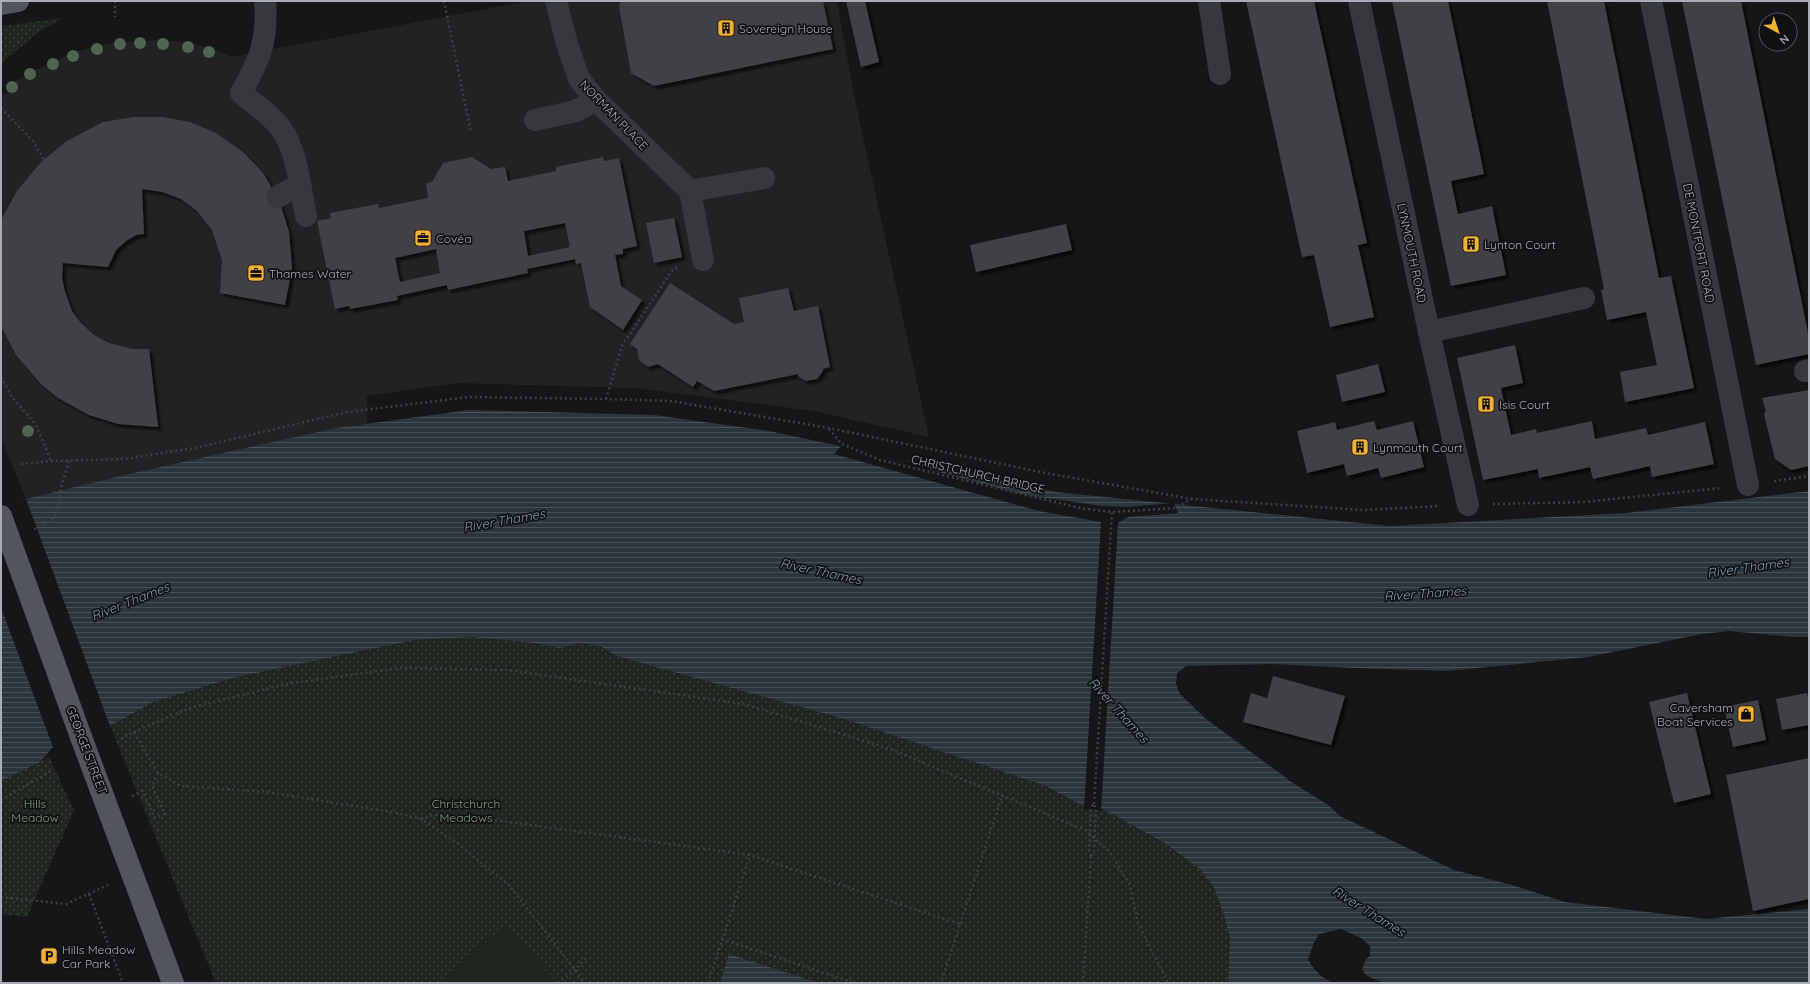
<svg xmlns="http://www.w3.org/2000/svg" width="1810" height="984" viewBox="0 0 1810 984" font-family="Quicksand,sans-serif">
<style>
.built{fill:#222225}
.grass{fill:url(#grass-dots)}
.garden{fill:#1e261f}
.water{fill:url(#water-rules)}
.pier{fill:#161618}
.building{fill:#404145;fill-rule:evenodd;filter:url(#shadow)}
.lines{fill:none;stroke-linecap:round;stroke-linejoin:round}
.path{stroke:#3d3f44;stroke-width:2.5;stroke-dasharray:2 3;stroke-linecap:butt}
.minor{stroke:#37383d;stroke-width:22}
.major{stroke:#53555c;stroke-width:22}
.path-bridge{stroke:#3d3f44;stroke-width:2.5;stroke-dasharray:2 3;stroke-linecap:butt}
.major-bridge{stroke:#53555c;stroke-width:22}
.tree{fill:#506452}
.labels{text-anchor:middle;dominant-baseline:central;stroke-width:3.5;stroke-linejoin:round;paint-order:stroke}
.poi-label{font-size:12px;fill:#a8adb8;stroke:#111113;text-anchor:start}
.street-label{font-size:12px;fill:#a8adb8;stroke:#111113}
.park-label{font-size:12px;fill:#7fa381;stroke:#111113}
.water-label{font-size:13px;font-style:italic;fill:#7f9bb3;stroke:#111113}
</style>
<defs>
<pattern id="grass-dots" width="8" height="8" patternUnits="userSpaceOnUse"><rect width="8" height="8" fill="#1e261f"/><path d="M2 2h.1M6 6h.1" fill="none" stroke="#3c433d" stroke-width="1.8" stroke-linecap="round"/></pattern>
<pattern id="water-rules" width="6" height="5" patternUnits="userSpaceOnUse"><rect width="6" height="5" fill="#2c353c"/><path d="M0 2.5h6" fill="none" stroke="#485056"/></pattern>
<filter id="shadow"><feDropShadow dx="3.5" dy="3.5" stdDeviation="1" flood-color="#0009"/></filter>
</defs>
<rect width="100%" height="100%" fill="#161618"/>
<!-- built -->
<path class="built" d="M528 1H837L854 96 929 437 814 411 635 388 457 383 367 396V423L336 428 26 499 1 438V97L7 92 8 86 29 73 72 53 97 46 119 42 164 40 189 43 211 48 232 57Z"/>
<!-- grass -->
<g class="grass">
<path d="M63 18 37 33 1 64V26Z"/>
<path d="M472 637 533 643 560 648 580 643 602 647 616 656 844 719 1046 786 1085 807 1101 808 1163 842 1200 869 1214 888 1224 915 1230 939 1228 983H216L110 726 153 702 237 677 415 640Z"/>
<path d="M49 757 74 810 27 917 1 914V781Z"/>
</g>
<!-- garden -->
<path class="garden" d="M504 925 558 983H442Z"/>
<!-- water -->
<g class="water">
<path d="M469 410 654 415 769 431 1056 492 1390 526 1626 513 1809 491V637H1793L1729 631 1702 634 1588 657 1447 671 1354 668 1272 664 1186 666 1177 673 1176 684 1180 694 1206 719 1293 783 1328 805 1340 816 1454 870 1512 885 1565 902 1706 919 1809 909V983H1385L1367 976 1362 970 1366 959 1370 956V946L1361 938 1341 929 1319 934 1314 942 1308 959C1314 971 1321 977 1333 983H1228L1230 939 1224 915 1214 888 1200 869 1163 842 1101 808 1085 807 1046 786 844 719 616 656 602 647 580 643 560 648 533 643 472 637 415 640 237 677 153 702 110 726 53 747 40 762 1 781V508L26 499 125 475 336 428Z"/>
<path d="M729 954 819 983H720Z"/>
</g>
<!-- pier -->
<g class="pier">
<path d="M842 445 894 456 939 472 1026 495 1102 506 1129 507 1174 503 1178 513 1128 517 1118 523 1101 811 1084 809 1101 522 1039 511 834 454Z"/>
<path d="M26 499 110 726 53 747 1 608V508Z"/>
</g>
<!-- building -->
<g class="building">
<path d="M621 1H823L833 49 654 86 631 73 619 6Z"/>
<path d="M846 1H865L879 62 861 67Z"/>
<path d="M1246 1H1314L1367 243 1358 245 1374 317 1330 327 1314 255 1302 257Z"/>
<path d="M1392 1H1448L1484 174 1451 181 1458 214 1492 206 1506 275 1451 286Z"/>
<path d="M1547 1H1604L1659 278 1671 276 1694 388 1625 402 1620 372 1657 365 1646 312 1607 320 1601 290 1604 289Z"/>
<path d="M1682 1H1741L1809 338V354L1756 365Z"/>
<path d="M134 117H162L190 122 216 133 243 152 264 174 280 203 289 232 292 268 285 305 220 293 222 260 212 230 197 211 181 199 162 192 142 189 144 234 136 235 126 241 116 250 108 267 63 263 62 278 65 292 72 311 81 323 94 335 109 343 132 349H149L158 427 118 424 89 415 58 398 42 385 16 355 1 326V220L17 191 41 162 67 141 103 122Z"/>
<path d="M472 157 491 169 505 167 508 181 556 171V167L603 157 604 161 619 158 637 246 623 249V254L615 255 621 286 642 300 623 330 590 307 581 263 576 264 575 259 527 269 528 273 448 290 447 285 397 296 398 300 350 309 349 306 335 309 317 221 331 218 330 213 378 204 379 208 428 198 426 183 432 182 443 163ZM565 223 570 247 528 256 524 231ZM436 249 440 273 400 282 395 258Z"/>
<path d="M674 218 682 257 654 263 646 223Z"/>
<path d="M1066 224 1072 250 976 272 970 245Z"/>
<path d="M670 283 734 324 744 322 739 298 788 288 794 311 818 306 830 367 823 369V371L817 379 806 381 798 376V374L714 391 697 381 693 387 658 364 648 367 639 360 637 349 630 344Z"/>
<path d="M1515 345 1523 383 1501 388 1511 435 1536 429 1537 433 1592 421 1595 439 1646 428 1648 435 1705 422 1714 464 1652 477 1650 466 1593 479 1590 467 1539 478 1538 469 1483 480 1457 358Z"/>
<path d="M1378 364 1385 392 1342 402 1336 375Z"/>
<path d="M1809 390V466L1791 470 1775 459 1764 414 1766 411 1762 398Z"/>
<path d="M1374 421 1377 430 1413 421 1424 467 1381 478 1378 468 1347 476 1344 464 1307 473 1297 431 1335 422 1337 430Z"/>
<path d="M1273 676 1345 696 1331 745 1243 722 1251 693 1267 698Z"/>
<path d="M1687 693 1711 794 1674 803 1649 702Z"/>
<path d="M1807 693 1809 704V725L1782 730 1776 699Z"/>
<path d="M1758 700 1766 740 1733 747 1724 707Z"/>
<path d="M1809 758V899L1753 911 1726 775Z"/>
</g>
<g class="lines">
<!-- path -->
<g class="path">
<path d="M115 1V17"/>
<path d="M444 1 471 133"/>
<path d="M1 108 33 141 44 160"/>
<path d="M1 151V152"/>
<path d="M1 377 12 397 36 425 51 461"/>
<path d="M606 399 622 346 673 269 678 268"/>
<path d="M829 429 842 444 880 460 1080 508 1112 512 1176 508 1191 499"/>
<path d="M21 464 51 461 124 459 195 448 347 412 469 397 606 399 671 401 829 428 1040 472 1192 499 1363 510 1440 506"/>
<path d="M1774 481 1809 476"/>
<path d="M1493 504 1584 502 1721 488"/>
<path d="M34 529 42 526 53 519 58 507 60 491 69 461"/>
<path d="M134 732 190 708 286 684 400 668 507 670 744 704 890 749 1085 830 1110 852 1130 885 1138 923 1168 983"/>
<path d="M121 739 134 732 158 773 181 786 267 792 398 813 421 819 457 843 509 885 585 983"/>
<path d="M132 796 142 791 155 818 165 814 152 786 158 773"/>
<path d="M1 800 51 771"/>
<path d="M1094 804 1112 512"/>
<path d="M421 819 433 815 472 817 750 855 960 924 941 983"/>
<path d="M89 894 123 983"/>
<path d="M1 897 66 904 108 885"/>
<path d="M960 924 1002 796"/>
<path d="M722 939 854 983"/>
<path d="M558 983 575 970 587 956"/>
<path d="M708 983 750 855"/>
<path d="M1083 983 1091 856"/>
</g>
<!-- minor -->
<g class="minor">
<path d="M265 1C268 41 260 59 241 93 255 104 271 115 282 130 298 154 300 188 306 216"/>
<path d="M556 1 567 44 579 79 596 100 690 191 703 260"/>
<path d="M1209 1 1220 74"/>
<path d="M1359 1 1429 332 1468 505"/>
<path d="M1651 1 1748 485"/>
<path d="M535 120 576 111 596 100"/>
<path d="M690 191 764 178"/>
<path d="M277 197 299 185"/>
<path d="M1429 332 1584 298"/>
<path d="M1805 371 1809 370"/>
</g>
<!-- major -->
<g class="major">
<path d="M1 4 18 1"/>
<path d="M81 737 173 983"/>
</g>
<!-- path-bridge -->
<g class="path-bridge">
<path d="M1091 856 1094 851 1096 809 1094 804"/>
<path d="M1091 856 1089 850 1091 810 1093 804"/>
</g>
<!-- major-bridge -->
<path class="major-bridge" d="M1 516 81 737"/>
</g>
<!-- trees -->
<g class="tree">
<circle cx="140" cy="43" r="6"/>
<circle cx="120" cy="44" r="6"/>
<circle cx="163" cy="44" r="6"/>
<circle cx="188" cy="47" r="6"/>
<circle cx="97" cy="49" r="6"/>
<circle cx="209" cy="52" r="6"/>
<circle cx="73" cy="56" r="6"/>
<circle cx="53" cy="64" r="6"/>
<circle cx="30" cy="74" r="6"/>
<circle cx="12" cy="87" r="6"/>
<circle cx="28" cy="431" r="6"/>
</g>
<!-- icons -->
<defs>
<symbol id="building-square" viewBox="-11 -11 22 22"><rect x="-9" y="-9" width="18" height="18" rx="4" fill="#f2b134" stroke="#111113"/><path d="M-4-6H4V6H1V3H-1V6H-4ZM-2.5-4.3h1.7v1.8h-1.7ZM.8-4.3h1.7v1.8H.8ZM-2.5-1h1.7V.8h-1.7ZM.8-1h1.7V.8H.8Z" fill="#111"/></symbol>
<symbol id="office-square" viewBox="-11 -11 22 22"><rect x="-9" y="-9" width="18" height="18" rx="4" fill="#f2b134" stroke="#111113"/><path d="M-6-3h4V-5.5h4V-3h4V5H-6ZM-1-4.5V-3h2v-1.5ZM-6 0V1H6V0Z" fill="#111"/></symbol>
<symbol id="shop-square" viewBox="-11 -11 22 22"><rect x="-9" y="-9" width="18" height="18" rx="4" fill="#f2b134" stroke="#111113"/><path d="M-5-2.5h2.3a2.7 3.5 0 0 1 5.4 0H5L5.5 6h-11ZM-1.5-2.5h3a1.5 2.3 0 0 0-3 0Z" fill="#111"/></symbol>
<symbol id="parking-square" viewBox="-11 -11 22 22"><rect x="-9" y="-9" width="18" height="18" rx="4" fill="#f2b134" stroke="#111113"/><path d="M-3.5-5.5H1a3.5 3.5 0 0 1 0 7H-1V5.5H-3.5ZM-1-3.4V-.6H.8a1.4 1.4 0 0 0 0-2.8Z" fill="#111"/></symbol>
</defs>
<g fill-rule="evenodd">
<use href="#building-square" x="716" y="18" width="20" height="20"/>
<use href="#office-square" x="413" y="228" width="20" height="20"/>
<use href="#building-square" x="1461" y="234" width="20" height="20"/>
<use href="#office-square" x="246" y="263" width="20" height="20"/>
<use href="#building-square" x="1476" y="394" width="20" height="20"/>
<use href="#building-square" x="1350" y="437" width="20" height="20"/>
<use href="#shop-square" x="1736" y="704" width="20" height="20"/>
<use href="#parking-square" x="39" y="946" width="20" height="20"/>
</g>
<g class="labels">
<!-- poi labels -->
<g class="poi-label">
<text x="739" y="28">Sovereign House</text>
<text x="436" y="238">Covéa</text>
<text x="1484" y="244">Lynton Court</text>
<text x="269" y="273">Thames Water</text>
<text x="1499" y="404">Isis Court</text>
<text x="1373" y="447">Lynmouth Court</text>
<text x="1733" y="707" text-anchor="end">Caversham<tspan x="1733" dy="14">Boat Services</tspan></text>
<text x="62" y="949">Hills Meadow<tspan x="62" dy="14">Car Park</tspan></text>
</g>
<!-- street labels -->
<g class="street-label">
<text transform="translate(614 115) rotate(46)">NORMAN PLACE</text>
<text transform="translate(1699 243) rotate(79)">DE MONTFORT ROAD</text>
<text transform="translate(1412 253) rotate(78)">LYNMOUTH ROAD</text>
<text transform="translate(978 474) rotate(13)">CHRISTCHURCH BRIDGE</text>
<text transform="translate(87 750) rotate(69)">GEORGE STREET</text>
</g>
<!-- park labels -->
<g class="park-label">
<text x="35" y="803">Hills<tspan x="35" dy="14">Meadow</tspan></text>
<text x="466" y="803">Christchurch<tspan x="466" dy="14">Meadows</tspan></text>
</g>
<!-- water labels -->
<g class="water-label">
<text transform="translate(504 520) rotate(-10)">River Thames</text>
<text transform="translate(1748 567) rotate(-8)">River Thames</text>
<text transform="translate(821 571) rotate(12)">River Thames</text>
<text transform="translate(1425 593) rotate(-4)">River Thames</text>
<text transform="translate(130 601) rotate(-22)">River Thames</text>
<text transform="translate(1119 710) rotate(48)">River Thames</text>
<text transform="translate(1369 911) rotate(32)">River Thames</text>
</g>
</g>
<!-- border -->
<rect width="1810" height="984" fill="none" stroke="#a8adb8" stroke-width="4"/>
<!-- north arrow -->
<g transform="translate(1778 32) rotate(140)"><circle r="19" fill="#111113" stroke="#4d4f55"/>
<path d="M0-3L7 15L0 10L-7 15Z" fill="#f2b134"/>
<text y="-6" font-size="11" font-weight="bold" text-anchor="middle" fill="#a8adb8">N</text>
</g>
</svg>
